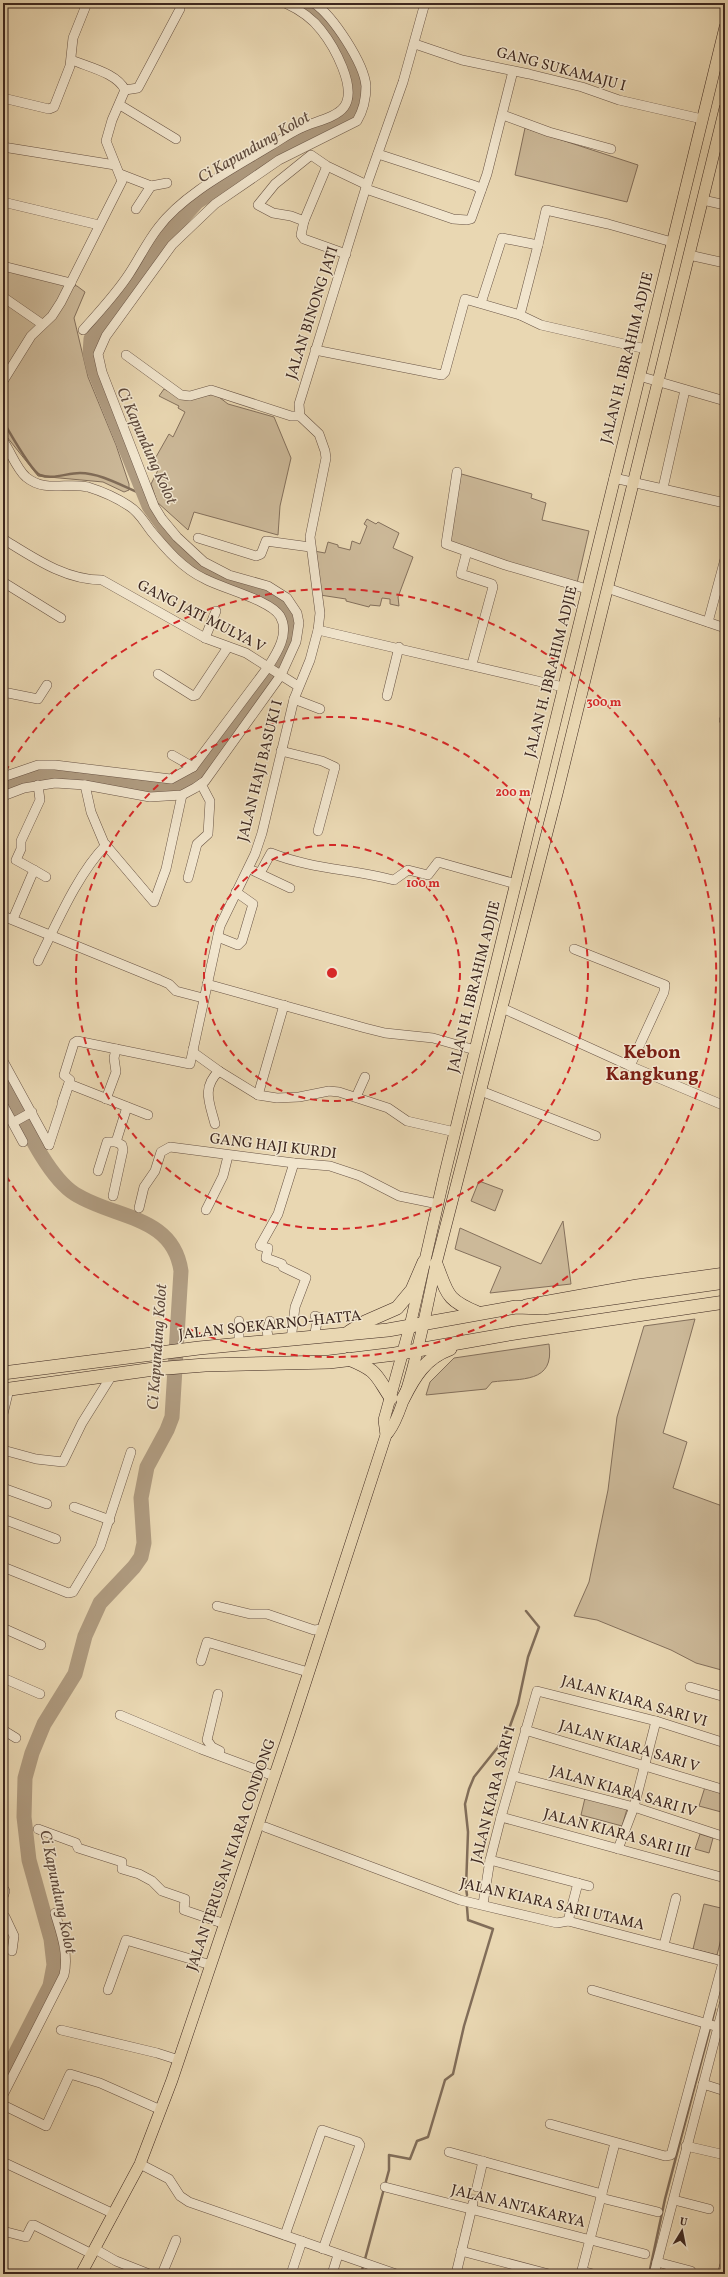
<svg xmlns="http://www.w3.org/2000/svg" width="728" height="2277" viewBox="0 0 728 2277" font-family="Vollkorn,serif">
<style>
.green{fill:#ccb999;stroke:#84705c}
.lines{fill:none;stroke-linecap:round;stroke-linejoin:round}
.stream{stroke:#816d59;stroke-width:2.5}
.river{stroke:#af9b80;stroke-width:15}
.minor-tunnel{stroke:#c7b495;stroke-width:9;stroke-dasharray:9 4.5;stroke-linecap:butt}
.minor-casing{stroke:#685344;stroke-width:10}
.major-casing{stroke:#3d271f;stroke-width:12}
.highway-casing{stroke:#3d271f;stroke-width:14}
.minor{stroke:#f1e5cd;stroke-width:9}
.major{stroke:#e9d7b2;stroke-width:11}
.highway{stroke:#e9d7b2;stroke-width:13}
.ring{fill:none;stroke:#d62828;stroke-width:2;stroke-dasharray:7 5}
.labels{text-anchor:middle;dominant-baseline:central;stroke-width:3;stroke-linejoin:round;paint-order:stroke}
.street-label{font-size:15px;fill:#3d271f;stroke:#f1e5cd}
.water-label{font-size:16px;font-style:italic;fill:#5f4a3c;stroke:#f1e5cd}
.district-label{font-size:19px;font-weight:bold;fill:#7a1f14;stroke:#f1e5cd}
.centre{fill:#d62828;stroke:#f1e5cd;stroke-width:2}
.ring-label{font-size:12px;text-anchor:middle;font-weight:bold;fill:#d62828;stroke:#f1e5cd;stroke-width:3;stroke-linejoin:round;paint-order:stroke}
</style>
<rect width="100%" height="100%" fill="#e9d7b2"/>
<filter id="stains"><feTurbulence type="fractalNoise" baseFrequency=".005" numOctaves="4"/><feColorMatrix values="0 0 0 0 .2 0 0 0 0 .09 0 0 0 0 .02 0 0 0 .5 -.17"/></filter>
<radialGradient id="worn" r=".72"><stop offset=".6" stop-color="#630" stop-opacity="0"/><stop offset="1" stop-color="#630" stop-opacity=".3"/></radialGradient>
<!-- green -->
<g class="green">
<path d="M525 128 638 165 627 202 515 175Z"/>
<path d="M3 268 77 286 85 292 74 318 88 377 116 445 129 484V490L124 492 103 482 38 476 3 432Z"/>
<path d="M164 389 187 399 215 394 228 404 274 417 291 458 280 506 278 535 194 512 188 530 157 502 151 484 159 468 152 464 169 434 173 437 185 412 178 408 179 406 159 396Z"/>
<path d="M458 473 532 494 531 498 546 503 542 520 589 531 577 583 508 566 447 542Z"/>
<path d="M367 519 376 524 378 522 399 533 393 548 413 557 398 597 399 606 390 604V599L382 598 380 606 370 605 369 607 346 601V599L320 595 314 551 325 553 328 542 338 545V547L350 550 352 541 360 544 367 526 364 524Z"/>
<path d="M479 1181 503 1190 495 1211 471 1201Z"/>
<path d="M563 1221 571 1284 490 1293 501 1267 455 1249 460 1228 541 1264Z"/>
<path d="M695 1319 663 1433 687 1442 673 1488 725 1507V1671L696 1663 671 1650 597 1620 574 1616 589 1582 608 1490 617 1417 644 1326Z"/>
<path d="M549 1344C555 1384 521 1378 492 1382L486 1389 426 1395 430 1382 454 1358Z"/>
<path d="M705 1787 725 1793V1813L699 1806Z"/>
<path d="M585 1798 627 1809 622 1826 581 1815Z"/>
<path d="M700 1834 713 1838 709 1853 695 1849Z"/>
<path d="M704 1904 725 1909V1923L717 1955 693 1949Z"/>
</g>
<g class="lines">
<!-- stream -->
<g class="stream">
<path d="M3 421C9 431 31 471 40 475 52 480 67 473 80 473 101 473 124 487 144 495"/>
<path d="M467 1895 466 1888 468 1832 465 1804 469 1789 474 1777 498 1747 510 1726 518 1704 528 1657 539 1627 526 1611"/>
<path d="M361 2274 389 2170V2155L410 2159 417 2141 428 2137 445 2080 453 2074 464 2026 493 1929 468 1920 467 1907"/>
<path d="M649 2274 665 2199 715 2009"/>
</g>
<!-- river -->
<g class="river">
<path d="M3 787 34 776 57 775 158 789 180 787 197 778 285 653 290 636 289 623 284 609 274 600 223 581 192 565 149 506 94 370 90 354 91 339 165 237 197 202 264 160 347 117 357 103 355 86 350 68 322 18 299 3"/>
<path d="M3 1082C20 1114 45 1175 75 1194 115 1219 173 1215 181 1271L172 1417 167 1430 147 1467 141 1498 144 1543 141 1557 134 1567 100 1603 85 1636 75 1674 44 1724 32 1753 25 1778 24 1817 29 1860 51 1939 54 1965 50 1986 3 2078"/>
</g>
<!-- minor-tunnel -->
<path class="minor-tunnel" d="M473 2203 477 2187"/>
<defs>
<g id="minor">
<path d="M415 44 462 60 529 74 582 87 619 100 702 119"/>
<path d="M125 90 138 88 180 9"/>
<path d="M3 98 49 109 54 107 70 66 73 38 87 3"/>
<path d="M120 105 176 139"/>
<path d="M503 115 549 132 611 149"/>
<path d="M3 147 115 165"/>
<path d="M378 154 476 186 481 190"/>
<path d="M327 166 304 221 291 216 273 213 258 205 275 184 311 155 327 166 367 185"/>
<path d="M120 174 151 186 167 183"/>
<path d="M366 189 453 219 467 220 471 219 487 174 513 71"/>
<path d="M703 200 725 205"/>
<path d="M3 202 99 225"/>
<path d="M136 209 151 186"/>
<path d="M304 221 301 235 304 239 346 254"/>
<path d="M689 255 725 263"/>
<path d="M3 266 71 283"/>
<path d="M3 297 42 324"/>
<path d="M481 303 502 238 538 245 546 210 608 224 672 242"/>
<path d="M520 315 538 245"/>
<path d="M83 330C99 312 116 294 129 274 139 259 147 242 158 228 183 194 234 168 270 146 280 140 290 133 301 128 313 122 336 118 344 107 358 88 333 45 321 30 312 18 298 9 285 3"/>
<path d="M315 350 442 375 445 372 465 299 520 315 541 325 646 349"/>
<path d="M126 355 181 395 190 396 211 390 291 416H300"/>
<path d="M639 376 725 401"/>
<path d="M3 381 31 336 52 316 61 302 122 181 106 141 112 120 125 90C117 73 88 67 72 60"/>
<path d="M3 441C11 452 16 468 26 477 45 493 67 482 88 487 101 491 117 498 129 506 139 512 144 522 151 531 166 549 183 569 205 579 224 589 270 600 280 616 290 633 277 653 268 667L193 767 171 779 55 765H38L3 777"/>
<path d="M457 472 446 544 505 565 587 589"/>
<path d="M614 478 725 503"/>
<path d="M663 488 685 390"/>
<path d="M198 538 256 556 261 554 266 541 310 547"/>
<path d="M3 539C34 558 65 580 102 580L205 638 246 653 298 686"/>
<path d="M466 555 461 574 492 584 493 587 472 664"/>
<path d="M3 582 61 618"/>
<path d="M607 588 725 628"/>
<path d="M708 622 725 559"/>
<path d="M318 630 563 687"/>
<path d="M205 638 216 611"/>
<path d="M158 674 193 696 196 695 228 647"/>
<path d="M3 692 38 699 47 685"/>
<path d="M387 696 399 647"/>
<path d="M294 699 320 709"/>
<path d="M724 720H725"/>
<path d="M281 751 322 761 335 767 318 831"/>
<path d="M172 755 193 767"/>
<path d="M85 785 91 812 104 843 154 902 166 869 182 795"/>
<path d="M3 796 24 788 55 783 85 785 150 797 182 795 195 788 205 781 281 675 296 642 299 623 297 613 287 598 268 586 229 575 204 562 177 537 162 519 154 506 102 372 98 354 106 336 172 245 215 204 279 160 357 121C363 111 366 99 366 86 364 63 333 16 314 3"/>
<path d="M34 870 46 877"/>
<path d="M254 871 290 888"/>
<path d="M260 873 271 853C311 869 352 869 394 880L408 870 428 875 438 862 516 884"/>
<path d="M188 878 197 844 208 834 210 801 201 784"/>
<path d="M3 916 160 980 169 984 176 991 203 998"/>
<path d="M13 919 34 870 16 860 21 849V841L40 800 38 785"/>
<path d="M218 937 238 945 242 941 253 904 236 892"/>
<path d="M574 949 665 985 664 992 630 1066"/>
<path d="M38 961C56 925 78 873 106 845"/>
<path d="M207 984 365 1028 385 1033 433 1038 475 1050"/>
<path d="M502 1008 630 1066 725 1106"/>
<path d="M193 1049 194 1053 219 1071 258 1095 277 1098 299 1097 329 1091 339 1092 388 1108 407 1121 455 1132"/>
<path d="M3 1061 49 1145"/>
<path d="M481 1091 596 1136"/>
<path d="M258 1095 284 1005"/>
<path d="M356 1097 365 1077"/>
<path d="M106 1099 116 1072 114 1058 116 1049"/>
<path d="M62 1103 70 1080 64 1075 74 1043 77 1041 190 1064 220 926 255 854 262 833 294 699 310 660 318 630 320 613 310 537 326 458 325 451 319 434 300 416 299 404 367 184 403 82 425 3"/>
<path d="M3 1105 23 1142"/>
<path d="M14 1122 32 1112"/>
<path d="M215 1124C210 1104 201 1088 219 1071"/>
<path d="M49 1145 69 1084 148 1115"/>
<path d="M98 1171 107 1142H116L127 1107"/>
<path d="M113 1196 123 1150 122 1145 116 1142"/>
<path d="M139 1208 144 1187 155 1171 161 1152 170 1147 294 1163 330 1166 360 1176 399 1196 438 1204"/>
<path d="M206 1210 223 1176 228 1156"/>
<path d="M239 1321V1344"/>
<path d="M314 1338 318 1317 315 1316"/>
<path d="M291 1340 295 1307 306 1278 283 1267 282 1264 266 1258 268 1248 260 1246 278 1214 294 1163"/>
<path d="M269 1342 267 1331 270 1321"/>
<path d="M3 1414 9 1389"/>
<path d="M3 1450 36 1459 63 1462 82 1423 112 1375"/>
<path d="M3 1488 47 1504"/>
<path d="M74 1507 110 1520"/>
<path d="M3 1519 56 1539"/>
<path d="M3 1567 68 1593 73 1592 100 1547 131 1452"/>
<path d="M217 1606 250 1614H267L314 1630 322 1629"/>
<path d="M3 1628 41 1645"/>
<path d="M201 1661 207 1642 308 1672"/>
<path d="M3 1678 40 1694"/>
<path d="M690 1687 725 1697"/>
<path d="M218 1694 207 1740 212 1747 220 1751"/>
<path d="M120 1715 201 1749 274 1776"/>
<path d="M3 1730 16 1738"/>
<path d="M525 1730 725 1790"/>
<path d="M513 1776 634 1807 725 1837"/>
<path d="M501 1817 725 1878"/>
<path d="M265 1827 460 1900 557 1923 568 1921 722 1961"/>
<path d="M38 1829 76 1843 78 1848 122 1862V1869L139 1874 152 1881 162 1891 185 1899 184 1910 225 1924"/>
<path d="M618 1849 634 1807 656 1721"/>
<path d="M490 1860 589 1886"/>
<path d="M3 1888 5 1891 3 1897"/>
<path d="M483 1904 490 1860 501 1817 537 1691 656 1721 725 1743"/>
<path d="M3 1919 5 1917 6 1919 14 1936 12 1951"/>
<path d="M568 1921 578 1883"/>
<path d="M664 1945 676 1898"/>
<path d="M108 1990 126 1940 211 1965"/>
<path d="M592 1990 725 2029"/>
<path d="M61 2030 157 2053 179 2060"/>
<path d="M703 2084 725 2091"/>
<path d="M3 2095 64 1975C69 1954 61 1933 55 1913"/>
<path d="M3 2105 46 2126 70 2074 100 2083 161 2110"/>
<path d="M550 2124 665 2156 671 2155 725 1955"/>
<path d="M686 2146 725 2155"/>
<path d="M449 2152 602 2194"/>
<path d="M3 2162 114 2214"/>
<path d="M140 2164 169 2179 180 2196 189 2202 396 2274"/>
<path d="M385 2187 645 2254"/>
<path d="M477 2187 483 2161"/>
<path d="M601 2198 658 2212"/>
<path d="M674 2200 709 2209"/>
<path d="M3 2231 26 2237 32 2225H34L92 2254"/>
<path d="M285 2235 322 2130 358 2142 360 2145 323 2249"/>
<path d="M95 2249 116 2261 149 2274"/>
<path d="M461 2251 549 2274"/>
<path d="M657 2262 691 2271"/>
<path d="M582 2271 593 2274"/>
<path d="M162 2274 176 2240"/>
<path d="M291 2274 302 2241"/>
<path d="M332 2274 338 2255"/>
<path d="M456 2274 473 2203"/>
<path d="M581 2274 615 2143"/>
<path d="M654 2274 724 2004"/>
<path d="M722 2274 725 2264"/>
</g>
<g id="major">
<path d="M526 1305 637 1285 725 1273"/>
<path d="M386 1435C407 1416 429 1297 436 1264L557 794 725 108"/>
<path d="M81 2274 140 2164 172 2080 289 1733 386 1435 384 1420 410 1326 444 1177 725 27"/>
</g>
<g id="highway">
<path d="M436 1264C448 1294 445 1299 478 1313"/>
<path d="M349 1332 365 1322 397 1308 412 1290 424 1262"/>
<path d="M349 1359C378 1371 375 1374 391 1398"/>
<path d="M3 1373 199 1348 388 1330 516 1307 543 1308 725 1282"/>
<path d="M3 1390 154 1369 205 1365 329 1362 395 1354 515 1333 725 1302"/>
<path d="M403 1399C414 1377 425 1358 450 1349"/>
</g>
</defs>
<!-- minor casing -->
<use href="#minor" class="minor-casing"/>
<!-- major casing -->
<use href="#major" class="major-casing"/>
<!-- highway casing -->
<use href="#highway" class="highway-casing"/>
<!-- minor -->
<use href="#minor" class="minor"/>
<!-- major -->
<use href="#major" class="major"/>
<!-- highway -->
<use href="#highway" class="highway"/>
</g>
<!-- distance rings -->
<g class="ring">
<circle cx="332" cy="973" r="128"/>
<circle cx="332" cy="973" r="256"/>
<path d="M5 772A384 384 0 1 1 5 1174"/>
</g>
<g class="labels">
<!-- street labels -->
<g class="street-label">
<text transform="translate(561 70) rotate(15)">GANG SUKAMAJU I</text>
<text transform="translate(313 313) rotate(-72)">JALAN BINONG JATI</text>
<text transform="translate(628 358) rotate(-76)">JALAN H. IBRAHIM ADJIE</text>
<text transform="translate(201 617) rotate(27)">GANG JATI MULYA V</text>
<text transform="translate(552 672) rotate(-76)">JALAN H. IBRAHIM ADJIE</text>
<text transform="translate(261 771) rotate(-76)">JALAN HAJI BASUKI I</text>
<text transform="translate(475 987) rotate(-76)">JALAN H. IBRAHIM ADJIE</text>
<text transform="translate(273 1147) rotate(7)">GANG HAJI KURDI</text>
<text transform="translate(270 1326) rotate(-6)">JALAN SOEKARNO-HATTA</text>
<text transform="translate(634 1702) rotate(16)">JALAN KIARA SARI VI</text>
<text transform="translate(629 1747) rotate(17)">JALAN KIARA SARI V</text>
<text transform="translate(623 1792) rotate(16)">JALAN KIARA SARI IV</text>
<text transform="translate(494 1795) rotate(-76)">JALAN KIARA SARI I</text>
<text transform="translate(617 1834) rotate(15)">JALAN KIARA SARI III</text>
<text transform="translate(232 1855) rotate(-71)">JALAN TERUSAN KIARA CONDONG</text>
<text transform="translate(552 1905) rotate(13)">JALAN KIARA SARI UTAMA</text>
<text transform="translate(518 2207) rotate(14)">JALAN ANTAKARYA</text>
</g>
<!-- water labels -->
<g class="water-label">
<text transform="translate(254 148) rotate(-30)">Ci Kapundung Kolot</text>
<text transform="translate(146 446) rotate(66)">Ci Kapundung Kolot</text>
<text transform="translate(158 1347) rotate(-86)">Ci Kapundung Kolot</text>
<text transform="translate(57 1892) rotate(78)">Ci Kapundung Kolot</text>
</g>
<!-- district labels -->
<g class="district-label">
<text x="652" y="1053">Kebon<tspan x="652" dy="22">Kangkung</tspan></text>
</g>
</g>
<circle cx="332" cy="973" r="6" class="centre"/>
<g class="ring-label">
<text x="604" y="706">300 m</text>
<text x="513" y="796">200 m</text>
<text x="423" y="887">100 m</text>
</g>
<!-- margin -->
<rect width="728" height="2277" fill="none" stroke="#e9d7b2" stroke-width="16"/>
<rect x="4" y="4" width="720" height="2269" fill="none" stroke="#3d271f" stroke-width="2"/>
<rect x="8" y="8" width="712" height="2261" fill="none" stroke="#3d271f"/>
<!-- north arrow -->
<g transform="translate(682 2231) rotate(10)" stroke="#f1e5cd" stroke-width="3" paint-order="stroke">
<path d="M0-3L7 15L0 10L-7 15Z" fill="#3d271f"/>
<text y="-6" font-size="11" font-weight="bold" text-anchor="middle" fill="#3d271f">U</text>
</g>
<rect width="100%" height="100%" filter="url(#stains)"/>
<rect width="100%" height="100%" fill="url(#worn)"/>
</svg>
